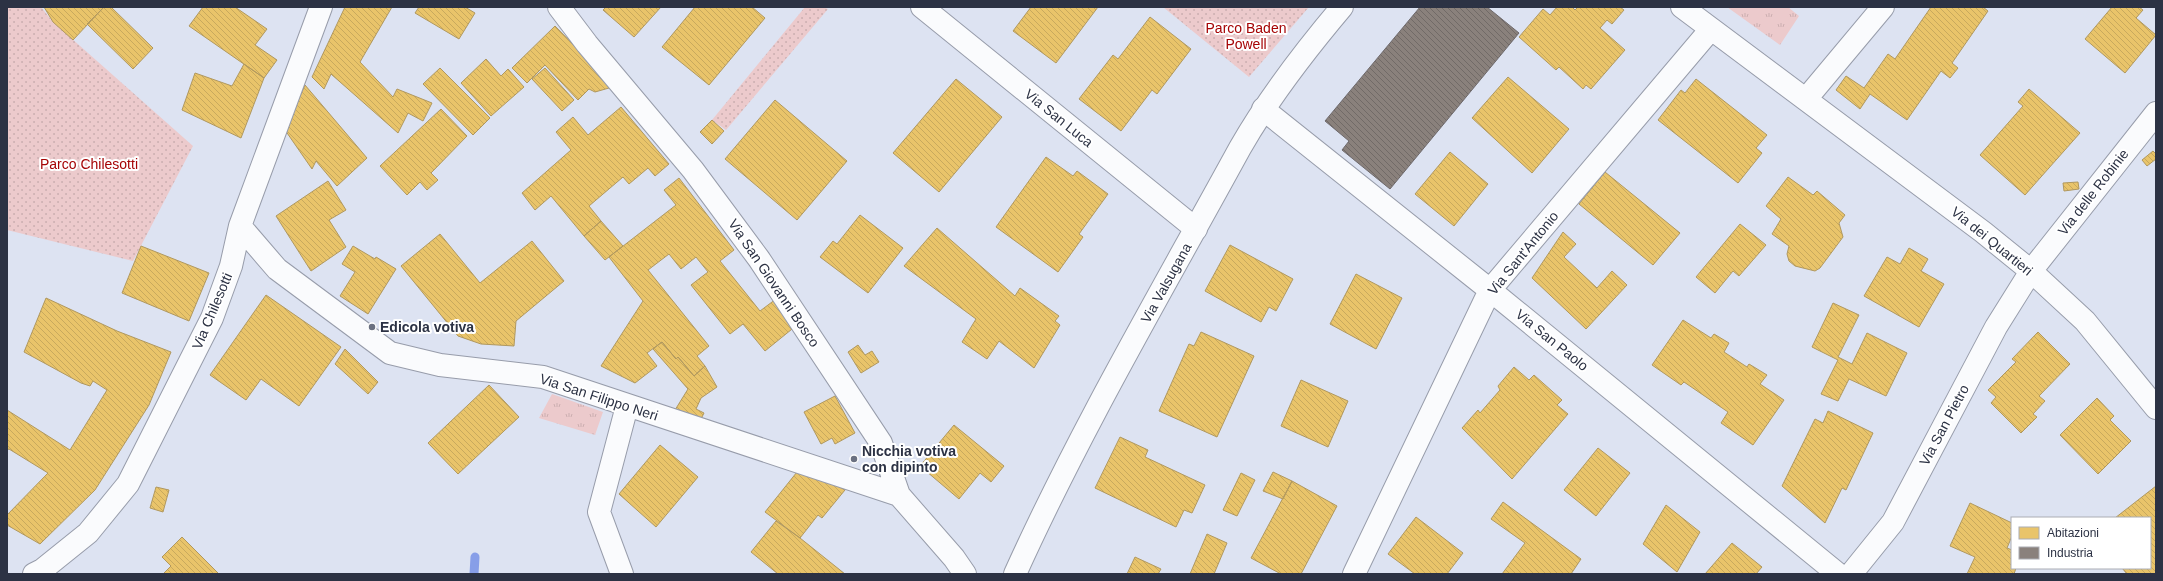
<svg xmlns="http://www.w3.org/2000/svg" width="2163" height="581" viewBox="0 0 2163 581" font-family="Helvetica,sans-serif">
  <style>
    .grass { fill: url(#grass-tufts) }
    .park { fill: url(#park-dots) }
    .homes { fill: url(#homes-back-hatch); stroke: #b0985f }
    .industry { fill: url(#industry-back-hatch); stroke: #6e696b }
    .lines { fill: none; stroke-linecap: round; stroke-linejoin: round }
    .stream { stroke: #879ee8; stroke-width: 9 }
    .minor-casing { stroke: #979caa; stroke-width: 24 }
    .major-casing { stroke: #979caa; stroke-width: 24 }
    .minor { stroke: #fafbfd; stroke-width: 22 }
    .major { stroke: #fafbfd; stroke-width: 22 }
    .poi-dot { fill: #6a7081; stroke: #fff; stroke-width: 1.5 }
    .labels { text-anchor: middle; stroke-width: 4; stroke-linejoin: round; paint-order: stroke }
    .park-label { font-size: 14px; fill: #a50405; stroke: #fff }
    .street-label { font-size: 14px; fill: #2c3244; stroke: #fff }
    .poi-label { font-size: 14px; font-weight: bold; fill: #2c3244; stroke: #fff; text-anchor: start }
  </style>
  <defs>
    <pattern id="grass-tufts" width="24" height="20" patternUnits="userSpaceOnUse"><rect width="24" height="20" fill="#eccacc"/><path d="M3 7l-1-3M5 7V3M7 7l1-3M15 17l-1-3M17 17v-4M19 17l1-3" fill="none" stroke="#cbaeb0"/></pattern>
    <pattern id="park-dots" width="8" height="8" patternUnits="userSpaceOnUse"><rect width="8" height="8" fill="#eccacc"/><path d="M2 2h.1M6 6h.1" fill="none" stroke="#cbaeb0" stroke-width="1.8" stroke-linecap="round"/></pattern>
    <pattern id="homes-back-hatch" width="6" height="6" patternUnits="userSpaceOnUse"><rect width="6" height="6" fill="#e9c46a"/><path d="M-1 5l2 2M0 0l6 6M5-1l2 2" fill="none" stroke="#c8a95d"/></pattern>
    <pattern id="industry-back-hatch" width="6" height="6" patternUnits="userSpaceOnUse"><rect width="6" height="6" fill="#8a817c"/><path d="M-1 5l2 2M0 0l6 6M5-1l2 2" fill="none" stroke="#716a67"/></pattern>
  </defs>
  <rect width="100%" height="100%" fill="#dde3f2"/>
  <path class="grass" d="M1727 7H1788L1799 16 1780 45Z
    M552 394 603 412 595 435 539 418Z"/>
  <path class="park" d="M7 7H41L53 22 193 146 133 261 7 230Z
    M805 7H823L828 9 726 130 712 120Z
    M1163 7H1309L1249 77Z"/>
  <path class="homes" d="M44 7H104L73 40 53 22Z
    M104 7H111L153 48 133 69 87 24Z
    M203 7H235L267 29 255 45 277 60 264 78 189 26Z
    M345 7H392L360 62 393 97 397 89 432 103 423 121 408 113 398 133 331 74 324 89 312 77Z
    M419 7H465L475 13 459 39 415 13Z
    M606 7H661L634 37 603 10Z
    M695 7H752L765 18 709 85 662 47Z
    M1031 7H1098L1056 63 1013 31Z
    M1557 7H1572L1575 10 1578 7H1620L1624 10 1612 24 1607 20 1600 28 1625 50 1591 89 1586 85 1583 89 1559 67 1556 70 1519 37 1543 9 1550 15Z
    M1931 7H1983L1988 11 1952 63 1958 68 1950 78 1941 71 1907 120 1870 94 1860 109 1836 90 1846 76 1864 88 1888 54 1895 59Z
    M2112 7H2139L2143 10 2136 18 2156 35 2125 73 2085 39Z
    M1150 17 1191 49 1157 94 1152 90 1121 131 1079 99 1113 55 1118 59Z
    M555 26 604 76 609 88 595 92 589 89 578 100 545 65 527 83 512 68Z
    M486 59 501 76 508 69 524 87 491 116 461 83Z
    M244 64 264 78 241 138 182 110 195 73 232 86Z
    M440 68 490 118 473 135 423 84Z
    M545 68 574 100 562 111 532 79Z
    M1508 77 1569 129 1532 173 1472 118Z
    M956 79 1002 117 939 192 893 153Z
    M1696 79 1767 135 1756 148 1762 153 1738 183 1658 120 1681 90 1685 93Z
    M305 85 367 158 337 186 316 161 312 169 285 130Z
    M2029 89 2080 133 2025 195 1980 155 2023 106 2018 102Z
    M775 100 847 161 797 220 725 159Z
    M621 107 669 164 655 176 648 168 629 184 623 177 589 206 601 221 584 236 551 196 535 210 522 193 571 150 556 132 573 117 588 135Z
    M441 109 467 136 431 173 438 180 427 190 420 182 407 195 380 166Z
    M712 120 724 131 712 144 700 132Z
    M2153 151 2156 154V159L2147 166 2142 160Z
    M1450 152 1488 184 1454 226 1415 194Z
    M1046 157 1073 176 1077 171 1108 194 1079 234 1083 237 1058 272 996 227Z
    M1605 172 1680 233 1653 265 1579 204Z
    M1788 177 1813 195 1817 191 1845 215 1839 223 1843 237 1820 268 1815 271 1795 266 1789 261 1787 254 1789 246 1772 234 1781 219 1766 206Z
    M679 178 734 250 720 261 760 311 776 299 797 325 765 351 743 324 730 334 691 285 708 272 696 257 681 269 669 254 648 270 709 346 697 356 705 366 694 376 678 357 676 359 662 342 647 353 657 366 635 383 601 366 643 301 609 257 676 205 664 190Z
    M328 181 346 210 329 220 346 247 311 271 276 216Z
    M2078 182 2079 189 2064 191 2063 183Z
    M860 215 903 248 868 293 820 257 833 241 837 244Z
    M601 221 623 246 605 260 584 236Z
    M1740 224 1766 245 1739 276 1733 271 1715 293 1696 277Z
    M937 228 1015 296 1020 288 1059 316 1055 321 1060 325 1034 368 999 341 987 359 962 342 976 319 904 266Z
    M1563 232 1576 244 1564 257 1597 288 1612 271 1627 285 1586 329 1532 278Z
    M440 234 480 283 532 241 564 281 516 321 514 346 481 344 458 336 401 266Z
    M1230 245 1293 279 1276 311 1269 307 1261 322 1205 291Z
    M141 246 209 273 189 321 122 293Z
    M353 246 375 259 376 257 396 269 368 314 340 296 355 272 342 264Z
    M1909 248 1928 259 1921 271 1944 284 1919 327 1864 296 1887 257 1900 264Z
    M1356 274 1402 298 1376 349 1330 324Z
    M266 295 341 347 299 406 261 379 246 400 210 375Z
    M46 298 117 331 171 352 149 405 95 490 40 544 7 525V515L48 473 9 449 7 450V410L70 450 107 390 93 381 90 386 81 383 24 352Z
    M1833 303 1859 315 1838 357 1852 364 1867 333 1907 353 1886 396 1849 379 1838 401 1821 394 1838 360 1812 347Z
    M1683 320 1711 338 1714 334 1729 343 1724 352 1747 367 1749 364 1767 375 1760 384 1784 400 1753 445 1721 423 1728 412 1684 382 1681 385 1652 365Z
    M1201 332 1254 356 1217 437 1159 411 1189 344 1194 346Z
    M2038 332 2070 364 2039 396 2045 401 2033 414 2037 417 2021 433 1991 403 1996 397 1988 390 2016 362 2012 359Z
    M662 342 676 359 678 357 694 376 705 366 717 387 701 398 696 409 704 413 700 421 675 410 688 389 653 349Z
    M858 345 865 355 872 351 879 362 861 373 848 352Z
    M345 349 378 382 368 394 335 364Z
    M1514 367 1529 380 1534 375 1562 400 1557 405 1568 414 1512 479 1462 428 1478 410 1480 413 1500 390 1498 386Z
    M1301 380 1348 401 1328 447 1281 426Z
    M489 385 519 417 458 474 428 443Z
    M835 396 855 433 835 444 832 438 821 444 804 412Z
    M2097 398 2114 416 2110 420 2131 441 2098 474 2060 435Z
    M1828 411 1873 433 1846 490 1842 488 1825 523 1782 486 1815 419 1823 423Z
    M954 425 1004 466 991 482 980 473 959 499 920 466Z
    M1120 437 1148 450 1145 457 1205 485 1192 513 1184 510 1176 527 1095 488Z
    M660 445 698 477 656 527 619 494Z
    M1598 448 1630 473 1596 516 1564 490Z
    M801 467 845 490 822 518 818 515 800 538 765 512Z
    M1273 472 1292 481 1283 499 1263 491Z
    M1241 473 1255 480 1237 516 1223 510Z
    M1292 481 1337 506 1301 574H1281L1251 558Z
    M2156 486V574H2127L2122 568H2150V518H2115Z
    M156 487 169 490 163 512 150 508Z
    M1503 502 1581 559 1571 574H1502L1525 543 1491 519Z
    M1970 503 2012 523V536L2007 548 2012 550V568H2016L2014 574H1967L1975 557 1950 546Z
    M1666 505 1700 532 1677 572 1643 544Z
    M1416 517 1463 553 1447 574H1415L1388 554Z
    M776 521 800 538 845 574H778L751 552Z
    M1207 534 1227 543 1214 574H1190Z
    M182 537 219 574H163L171 566 162 557Z
    M1732 543 1762 567 1756 574H1705Z
    M1135 557 1161 569 1158 574H1127Z"/>
  <path class="industry" d="M1420 7H1487L1519 33 1390 189 1342 150 1349 141 1325 121Z"/>
  <g class="lines">
    <path class="stream" d="M474 574 475 557"/>
    <defs>
      <path id="minor" d="M559 7 587 44 693 170 759 259 881 443 899 495 954 558 965 574
        M922 7 1196 229
        M1682 7 1983 232 2031 271 2085 321 2156 408
        M1806 99 1883 7
        M1263 109 1490 290 1838 574
        M240 226 277 269 390 353 440 365 543 377 899 495
        M34 574 42 570 88 533 128 484 212 318 231 266 240 226 321 7
        M622 574 599 512 627 406
        M1354 574 1490 290 1711 29
        M1851 574 1893 522 1996 327 2031 271 2156 113"/>
      <path id="major" d="M1015 574C1081 428 1163 289 1240 148 1269 97 1304 52 1342 7"/>
    </defs>
    <use href="#minor" class="minor-casing"/>
    <use href="#major" class="major-casing"/>
    <use href="#minor" class="minor"/>
    <use href="#major" class="major"/>
  </g>
  <g class="poi-dot">
    <circle cx="372" cy="327" r="4"/>
    <circle cx="854" cy="459" r="4"/>
  </g>
  <g class="labels">
    <g class="park-label">
      <text x="1246" y="33">Parco Baden<tspan x="1246" dy="16">Powell</tspan></text>
      <text x="89" y="169">Parco Chilesotti</text>
    </g>
    <g class="street-label">
      <text transform="translate(1059 118) rotate(39)" y="5">Via San Luca</text>
      <text transform="translate(2093 192) rotate(-52)" y="5">Via delle Robinie</text>
      <text transform="translate(1992 241) rotate(39)" y="5">Via dei Quartieri</text>
      <text transform="translate(1523 253) rotate(-51)" y="5">Via Sant'Antonio</text>
      <text transform="translate(774 283) rotate(56)" y="5">Via San Giovanni Bosco</text>
      <text transform="translate(1166 283) rotate(-61)" y="5">Via Valsugana</text>
      <text transform="translate(212 311) rotate(-67)" y="5">Via Chilesotti</text>
      <text transform="translate(1552 340) rotate(39)" y="5">Via San Paolo</text>
      <text transform="translate(599 397) rotate(18)" y="5">Via San Filippo Neri</text>
      <text transform="translate(1944 425) rotate(-62)" y="5">Via San Pietro</text>
    </g>
    <g class="poi-label">
      <text x="380" y="332">Edicola votiva</text>
      <text x="862" y="456">Nicchia votiva<tspan x="862" dy="16">con dipinto</tspan></text>
    </g>
  </g>
  <rect width="2163" height="581" fill="none" stroke="#2c3244" stroke-width="16"/>
  <rect x="2011" y="517" width="140" height="52" fill="#ffffff" stroke="#abadb4"/>
  <rect x="2019" y="527" width="20" height="12" fill="#e9c46a" stroke="#abadb4"/>
  <text x="2047" y="537" font-size="12" fill="#2c3244">Abitazioni</text>
  <rect x="2019" y="547" width="20" height="12" fill="#8a817c" stroke="#abadb4"/>
  <text x="2047" y="557" font-size="12" fill="#2c3244">Industria</text>
</svg>
